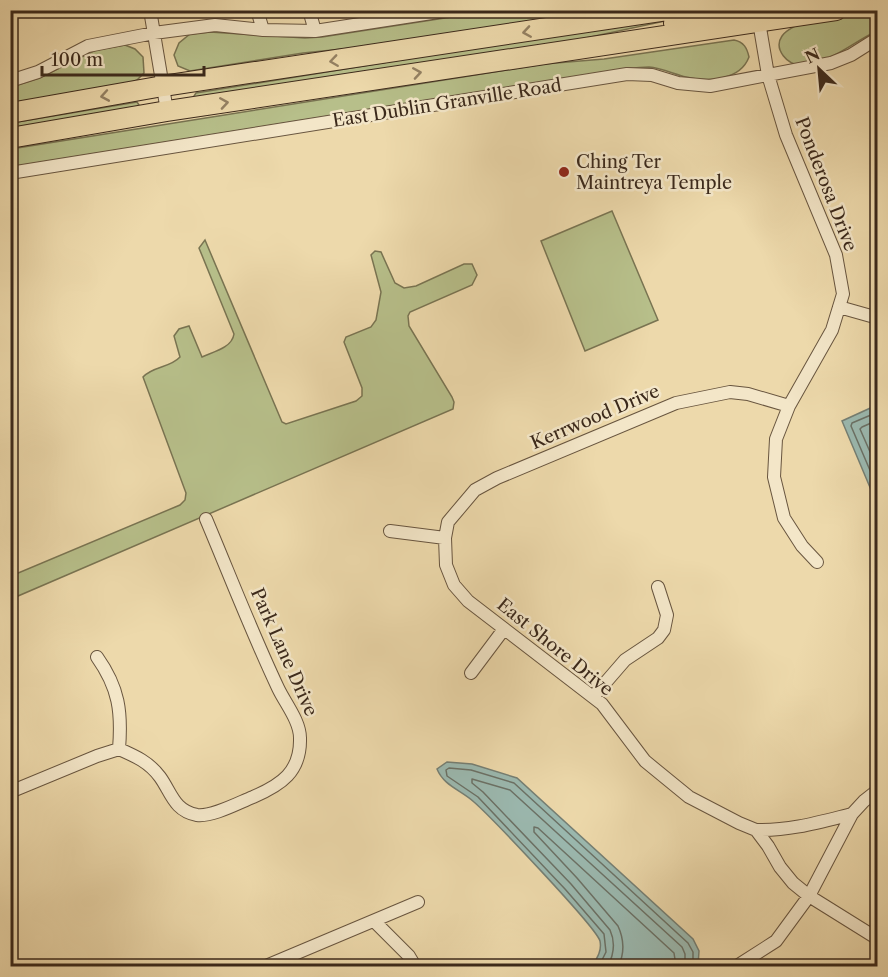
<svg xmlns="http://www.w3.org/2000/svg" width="888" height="977" viewBox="0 0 888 977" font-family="'Libre Caslon Text',serif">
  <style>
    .green { fill: #b7bf8a; stroke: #797452; stroke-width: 1.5 }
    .water { fill: #9bb9b0; stroke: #757f74; stroke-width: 1.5 }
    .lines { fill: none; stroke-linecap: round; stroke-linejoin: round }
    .shore { stroke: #6b7166; stroke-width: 1.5 }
    .street-casing { stroke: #68553f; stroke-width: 14 }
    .primary-casing { stroke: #3b291b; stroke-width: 22 }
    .street { stroke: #f3e6c8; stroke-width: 12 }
    .primary { stroke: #edd9ab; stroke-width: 20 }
    .oneway { stroke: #948163 }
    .poi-dot { fill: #8f2418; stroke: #f3e6c8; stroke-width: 2 }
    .labels { text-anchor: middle; stroke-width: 5; stroke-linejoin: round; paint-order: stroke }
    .street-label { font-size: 18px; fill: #3b291b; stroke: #f3e6c8 }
    .poi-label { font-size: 18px; fill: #3b291b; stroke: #f3e6c8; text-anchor: start }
  </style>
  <rect width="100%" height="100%" fill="#edd9ab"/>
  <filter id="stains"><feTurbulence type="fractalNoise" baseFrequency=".00333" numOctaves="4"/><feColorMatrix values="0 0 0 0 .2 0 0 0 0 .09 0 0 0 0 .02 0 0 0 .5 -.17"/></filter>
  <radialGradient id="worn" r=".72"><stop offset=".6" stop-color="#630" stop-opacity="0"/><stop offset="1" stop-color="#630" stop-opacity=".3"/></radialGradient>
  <path class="green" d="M490 11H596L411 42 303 53 190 71 178 66 174 55 179 43 190 34 210 32 305 38 322 37Z
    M877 11V31C851 43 832 63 801 65 788 66 773 49 782 36 785 31 792 28 797 25Z
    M698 12V14L539 48 195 98 194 96 196 93Z
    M734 40C744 42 747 48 749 57 740 81 707 82 686 77 674 74 661 68 649 67 643 67 636 68 629 68L11 167V149L544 64 604 59Z
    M125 45 135 49 143 57 144 73 137 80 128 84 11 105V87L39 78 96 50Z
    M137 102 139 105 136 108 11 128V123Z
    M612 211 658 320 585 351 541 241Z
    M205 240 282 422 286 424 356 401 362 396V388L344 342 346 337 371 327 376 320 381 292 371 255 375 251 381 252 395 283 404 288 416 286 464 264H472L477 275 472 285 410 312 408 316 409 326 452 397 454 402 453 409 11 599V576L180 505 185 500 186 493 143 377C153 366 170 368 180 357L174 336 179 329 189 326 202 357C213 352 232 348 234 334L199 248Z"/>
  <path class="water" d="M877 405V504L842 421Z
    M447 762 472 764 517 778 693 939 699 951 698 966H592C597 958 602 951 600 941 596 927 491 817 474 802 461 790 444 786 437 769Z"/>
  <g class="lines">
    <path class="shore" d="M878 412 852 423 851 426 878 489
      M878 420 862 427 860 429 878 470
      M599 966 606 952 604 934 565 889 478 797 447 776 446 770 449 768 471 770 514 783 688 943 693 952V966
      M608 966C614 954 616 943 610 930L571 884 483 792 472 783V779L510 790 682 947 685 954V966
      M618 966C625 954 624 939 618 926L577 878 534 832V827L538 828 674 953 676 966"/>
    <defs>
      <path id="street" d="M150 10 167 111
        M257 10 263 30
        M309 10 315 31
        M757 10 768 75 786 135 836 255 843 294 832 330 789 406 776 439 774 477 784 518 802 546 817 562
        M10 81 38 72 88 46 154 33 215 25 263 30 315 31 451 10
        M10 173 627 74 652 75 678 83 710 86 831 63 851 55 878 38
        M839 307 878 318
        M789 406 748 394 730 392 676 403 497 478 475 490 448 522 445 538 446 565 454 585 468 601 602 704 645 761 689 797 739 823 756 830 768 846 780 867 793 883 809 896 878 939
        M390 531 445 538
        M97 657C119 688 122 712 119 749
        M471 673 504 629
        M593 697 625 660 658 638 664 630 667 615 658 587
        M119 749C135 756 149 762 160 777 171 792 174 811 197 815 212 817 238 803 253 797 281 785 301 772 300 738 300 721 285 703 278 688 252 633 230 576 206 519
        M10 792 97 756 119 749
        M756 830C790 831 820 822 852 814
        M374 921 409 956 415 966
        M266 966 418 902
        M737 966 776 941 809 896 852 814 864 801 878 790"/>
      <path id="primary" d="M674 23 728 10
        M10 113 163 86 667 10
        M10 138 167 111 836 10"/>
    </defs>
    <use href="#street" class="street-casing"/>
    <use href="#primary" class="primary-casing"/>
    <use href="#street" class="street"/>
    <use href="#primary" class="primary"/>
  </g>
  <defs><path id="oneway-chevron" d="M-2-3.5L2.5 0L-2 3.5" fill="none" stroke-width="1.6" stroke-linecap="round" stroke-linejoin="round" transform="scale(1.5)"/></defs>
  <g class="oneway">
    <use href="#oneway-chevron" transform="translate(527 32) rotate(171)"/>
    <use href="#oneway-chevron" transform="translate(334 61) rotate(172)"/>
    <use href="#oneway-chevron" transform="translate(417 73) rotate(-9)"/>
    <use href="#oneway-chevron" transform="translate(105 96) rotate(170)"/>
    <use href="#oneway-chevron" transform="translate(224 103) rotate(-9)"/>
  </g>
  <circle class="poi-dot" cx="564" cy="172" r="6"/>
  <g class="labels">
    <g class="street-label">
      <text transform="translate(447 103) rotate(-9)" y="6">East Dublin Granville Road</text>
      <text transform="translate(826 184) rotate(69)" y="6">Ponderosa Drive</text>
      <text transform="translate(595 417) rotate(-23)" y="6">Kerrwood Drive</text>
      <text transform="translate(555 647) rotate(39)" y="6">East Shore Drive</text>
      <text transform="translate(284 652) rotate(66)" y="6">Park Lane Drive</text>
    </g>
    <g class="poi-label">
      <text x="576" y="168">Ching Ter<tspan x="576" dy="21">Maintreya Temple</tspan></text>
    </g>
  </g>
  <rect width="888" height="977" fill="none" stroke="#edd9ab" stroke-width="36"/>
  <rect x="12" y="12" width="864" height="953" fill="none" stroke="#3b291b" stroke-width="3"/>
  <rect x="18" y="18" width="852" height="941" fill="none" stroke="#3b291b" stroke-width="1.5"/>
  <g transform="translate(819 69) rotate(334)" stroke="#f3e6c8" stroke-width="4.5" paint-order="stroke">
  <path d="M0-4.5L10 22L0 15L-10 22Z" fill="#3b291b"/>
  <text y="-9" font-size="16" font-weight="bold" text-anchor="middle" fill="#3b291b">N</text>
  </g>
  <path d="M42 66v9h162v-9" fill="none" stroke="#3b291b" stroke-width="3"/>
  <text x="51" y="66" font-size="18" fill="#3b291b" stroke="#f3e6c8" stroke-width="4.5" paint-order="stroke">100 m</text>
  <rect width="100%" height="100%" filter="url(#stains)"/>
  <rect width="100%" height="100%" fill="url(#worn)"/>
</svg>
